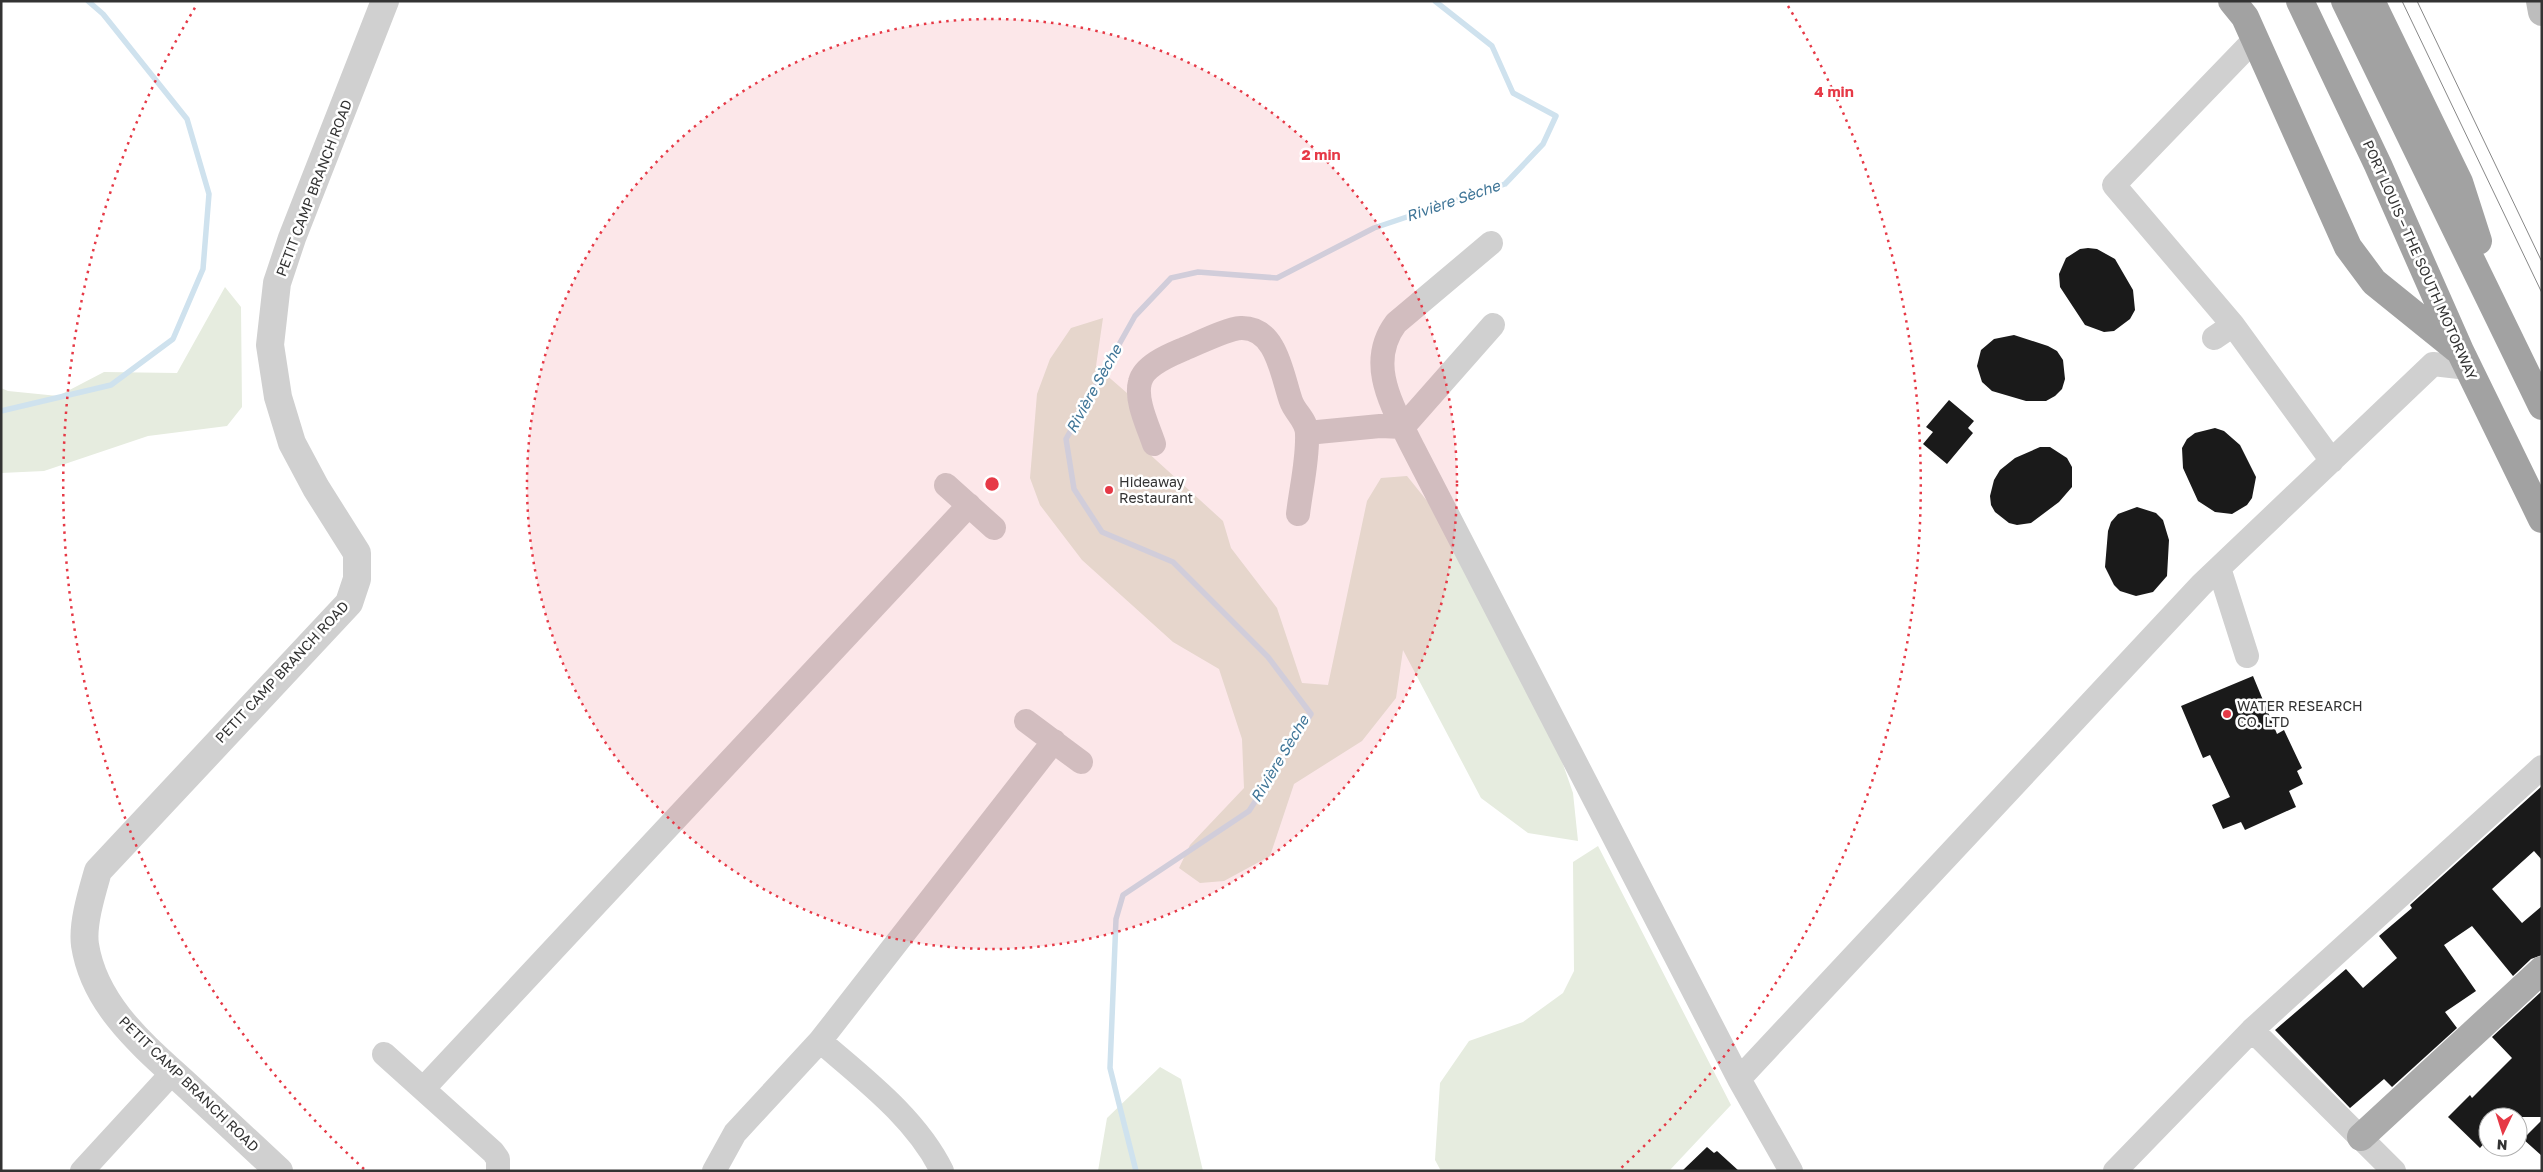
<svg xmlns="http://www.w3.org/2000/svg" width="2543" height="1172" viewBox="0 0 2543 1172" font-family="'Golos Text',sans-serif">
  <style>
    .green { fill: #e6ecdf }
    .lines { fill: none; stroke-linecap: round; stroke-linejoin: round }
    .stream { stroke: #cfe2ee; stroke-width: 5.5 }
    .building { fill: #1a1a1a }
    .minor { stroke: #d0d0d0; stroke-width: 24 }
    .tertiary { stroke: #d0d0d0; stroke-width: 28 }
    .secondary { stroke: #bdbdbd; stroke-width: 28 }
    .primary { stroke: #ababab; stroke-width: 28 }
    .trunk { stroke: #a2a2a2; stroke-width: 28 }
    .tram { stroke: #888; stroke-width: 1 }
    .ring { fill: none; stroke: #e63946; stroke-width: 2.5; stroke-dasharray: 2.5 5 }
    .poi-dot { fill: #e63946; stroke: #fff; stroke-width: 2 }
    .labels { text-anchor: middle; stroke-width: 5; stroke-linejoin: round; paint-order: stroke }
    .street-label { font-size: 14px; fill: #333; stroke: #fff }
    .poi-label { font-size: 14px; fill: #333; stroke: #fff; text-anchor: start }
    .water-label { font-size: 15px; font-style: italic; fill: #3f7597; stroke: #fff }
    .centre { fill: #e63946; stroke: #fff; stroke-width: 2.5 }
    .ring-label { font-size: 15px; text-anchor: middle; font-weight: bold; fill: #e63946; stroke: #fff; stroke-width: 5; stroke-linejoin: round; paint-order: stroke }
  </style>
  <rect width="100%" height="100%" fill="#fff"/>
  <path class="green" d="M225 287 241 307 242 407 227 426 148 436 44 471 1 473V388L8 391 58 396 104 372 177 373Z
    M1103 318 1096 366 1135 400 1145 450 1223 521 1231 548 1277 608 1302 683 1328 685 1367 501 1381 478 1407 476 1440 517 1548 721 1573 793 1578 841 1528 833 1481 798 1403 650 1396 698 1362 741 1294 784 1270 856 1224 881 1200 883 1179 868 1190 845 1244 788 1242 739 1219 669 1173 642 1082 560 1040 505 1030 478 1037 394 1050 359 1071 328Z
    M1598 846 1731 1105 1669 1171H1441L1435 1160 1440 1083 1469 1041 1523 1022 1563 993 1574 971 1573 862Z
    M1160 1067 1181 1079 1203 1171H1098L1107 1118Z"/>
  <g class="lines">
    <path class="stream" d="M1 411 111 385 173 339 203 269 209 194 187 119 103 14 88 1
      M1136 1171 1110 1068 1116 919 1123 895 1249 811 1311 714 1268 657 1173 562 1102 532 1074 489 1066 439 1135 316 1171 278 1198 272 1277 278 1374 228 1505 184 1543 144 1556 116 1513 93 1492 46 1435 1"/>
  </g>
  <path class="building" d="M2088 248 2097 249 2115 259 2133 290 2135 310 2130 319 2114 331 2104 332 2085 325 2060 287 2059 274 2066 258 2080 249Z
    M2014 335 2048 346 2057 351 2063 360 2065 379 2062 389 2055 396 2046 401H2026L1992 391 1982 382 1977 366 1981 350 1994 339Z
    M1949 400 1974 421 1968 428 1973 433 1947 464 1923 444 1933 432 1926 427Z
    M2215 428 2224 431 2240 445 2256 477 2252 498 2247 505 2232 514 2215 512 2198 501 2183 468 2182 448 2187 439 2195 433Z
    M2040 447H2050L2067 458 2072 467V487L2059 502 2031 523 2017 525 2009 523 1995 512 1991 505 1990 496 1994 480 2000 470 2015 458Z
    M2137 507 2156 513 2163 520 2169 540 2167 576 2153 592 2136 596 2120 591 2114 585 2105 567 2108 531 2111 522 2118 514Z
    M2253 676 2277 734 2284 730 2302 768 2297 771 2303 784 2289 791 2296 807 2245 830 2241 822 2223 829 2212 805 2230 797 2210 755 2203 758 2181 706Z
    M2542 786V860L2534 851 2492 889 2522 923 2542 906V955L2531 959 2513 976 2472 926 2444 945 2476 991 2445 1012 2457 1028 2392 1087 2384 1079 2350 1108 2275 1030 2346 969 2363 988 2397 958 2379 936 2412 908 2410 905Z
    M2542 991V1117H2488V1139L2480 1148 2448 1117 2470 1095 2472 1098 2512 1058 2492 1037Z
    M2542 1120V1156L2523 1139Z
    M1707 1147 1714 1153 1717 1151 1739 1171H1682Z"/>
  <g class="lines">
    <path class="minor" d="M1491 243 1396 323C1366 363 1392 405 1411 444L1739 1079 1791 1171
      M2233 325 2114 185 2255 39
      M2214 338 2233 325 2332 461
      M1307 433 1380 426 1403 427 1493 325
      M1154 444C1148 426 1135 400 1140 382 1144 365 1170 355 1184 349 1199 343 1226 329 1241 328 1277 327 1282 376 1291 401 1295 413 1307 420 1307 434 1308 460 1301 488 1298 514
      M946 485 994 528
      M2219 568 2247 656
      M1026 721 1081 762
      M2252 1030 2394 1171
      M820 1041C864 1079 916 1118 942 1171
      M384 1054 493 1152 498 1159V1171
      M1739 1079 2201 585 2433 364 2468 368
      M424 1088 969 505
      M82 1171 173 1072
      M714 1171 735 1133 820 1041 1054 741
      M2115 1171 2252 1030 2542 767"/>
    <path class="tertiary" d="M279 1171C250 1144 222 1118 193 1091 149 1050 95 1009 85 945 82 924 92 892 98 871L349 603 357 579V553L316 488 292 443 278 397 270 345 277 283 292 238 385 1"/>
    <path class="secondary" d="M2540 1 2542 12"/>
    <path class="primary" d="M2361 1137 2542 970"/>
    <path class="trunk" d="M2232 1 2245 17 2348 247 2374 282 2457 349
      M2300 1 2378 165 2460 351 2542 519
      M2345 1 2542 406
      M2371 1 2459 182 2478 241"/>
    <path class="tram" d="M2402 1 2542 293
      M2417 1 2542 262"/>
  </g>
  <circle cx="992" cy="484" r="465" fill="#e63946" fill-opacity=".12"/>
  <g class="ring">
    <circle cx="992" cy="484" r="465"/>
    <path d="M364 1169A929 929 0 0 1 196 6M1788 6A929 929 0 0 1 1620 1169"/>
  </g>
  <g class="poi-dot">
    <circle cx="1109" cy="490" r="5"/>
    <circle cx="2227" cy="714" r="5"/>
  </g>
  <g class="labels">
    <g class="street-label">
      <text transform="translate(314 188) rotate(-69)" y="5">PETIT CAMP BRANCH ROAD</text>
      <text transform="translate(2420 260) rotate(66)" y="5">PORT LOUIS – THE SOUTH MOTORWAY</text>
      <text transform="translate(282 672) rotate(-47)" y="5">PETIT CAMP BRANCH ROAD</text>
      <text transform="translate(189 1084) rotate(44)" y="5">PETIT CAMP BRANCH ROAD</text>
    </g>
    <g class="poi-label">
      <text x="1119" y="487">Hideaway<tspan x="1119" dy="16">Restaurant</tspan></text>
      <text x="2237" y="711">WATER RESEARCH<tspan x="2237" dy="16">CO. LTD</tspan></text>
    </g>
    <g class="water-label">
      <text transform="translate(1453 201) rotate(-19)" y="5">Rivière Sèche</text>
      <text transform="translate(1094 389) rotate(-61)" y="5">Rivière Sèche</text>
      <text transform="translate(1280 759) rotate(-59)" y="5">Rivière Sèche</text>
    </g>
  </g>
  <circle cx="992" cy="484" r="8" class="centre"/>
  <g class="ring-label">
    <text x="1834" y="97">4 min</text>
    <text x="1321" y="160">2 min</text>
  </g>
  <rect width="2543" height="1172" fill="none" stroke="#333333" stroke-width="5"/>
  <g transform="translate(2503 1132) rotate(184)"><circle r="24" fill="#ffffff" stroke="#adadad"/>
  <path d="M0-4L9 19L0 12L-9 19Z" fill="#e63946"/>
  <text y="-8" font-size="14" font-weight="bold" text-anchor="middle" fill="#333333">N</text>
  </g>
</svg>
